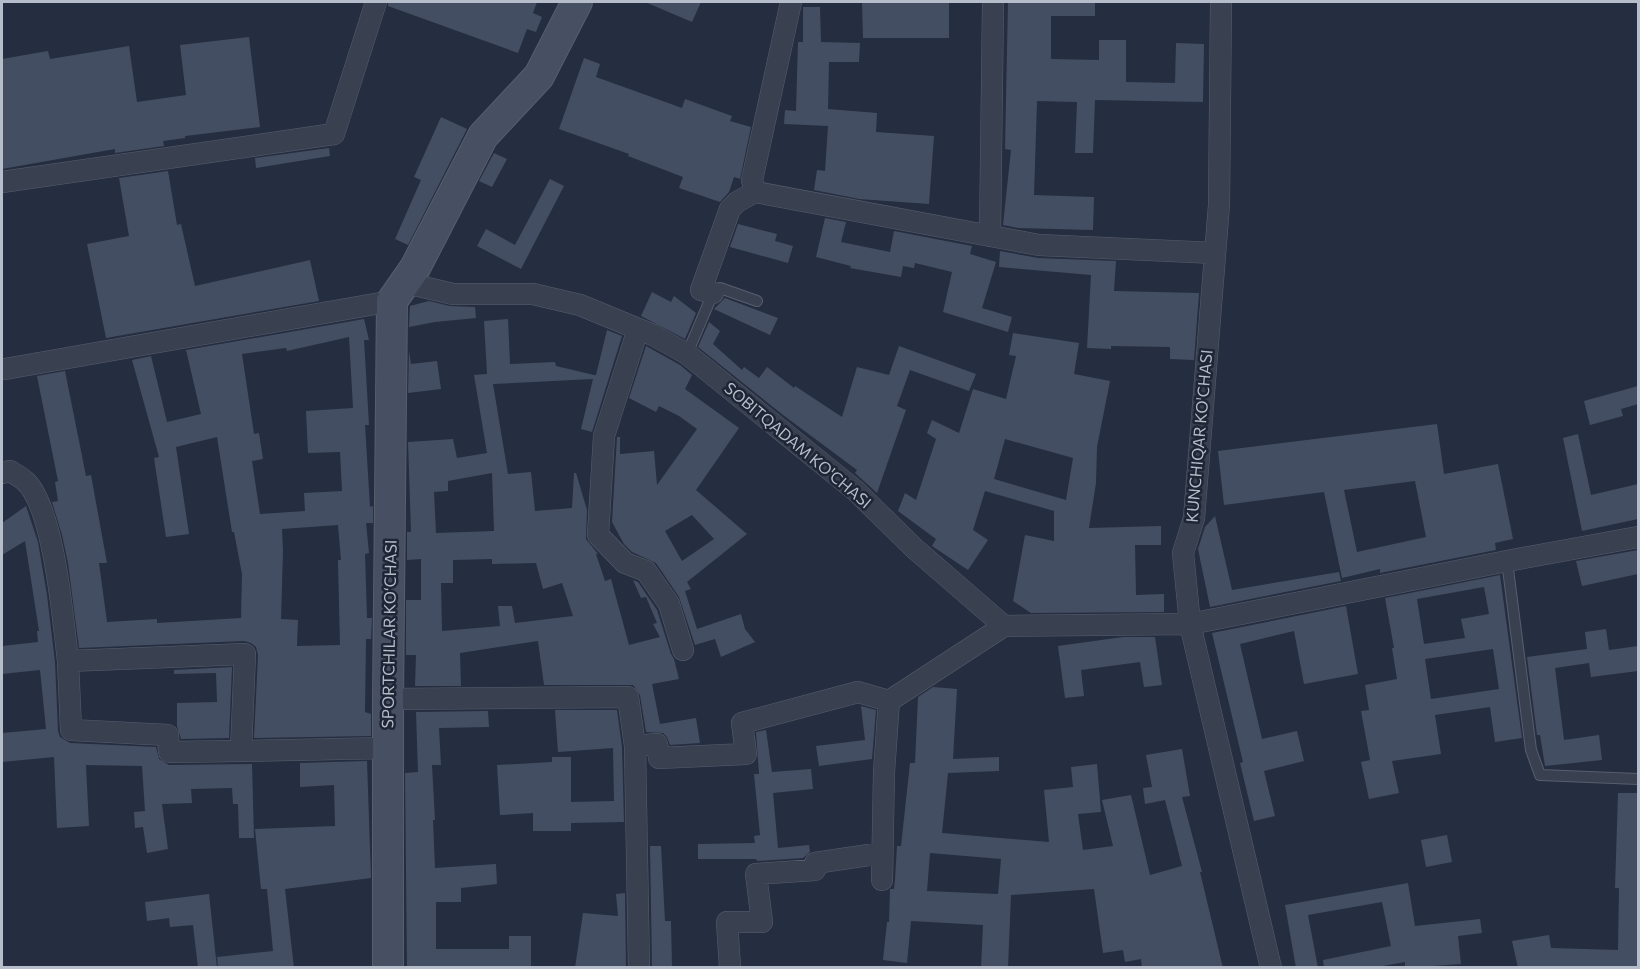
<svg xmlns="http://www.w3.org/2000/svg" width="1640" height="969" viewBox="0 0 1640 969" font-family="Commissioner,sans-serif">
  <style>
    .building { fill: #444e62; fill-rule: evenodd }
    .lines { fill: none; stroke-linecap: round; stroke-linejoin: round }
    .lane-casing { stroke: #575e6d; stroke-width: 12 }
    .street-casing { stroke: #575e6d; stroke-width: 22 }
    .secondary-casing { stroke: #575e6d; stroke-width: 32 }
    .lane { stroke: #394050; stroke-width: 10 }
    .street { stroke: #394050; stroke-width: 21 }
    .secondary { stroke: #474f63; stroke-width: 30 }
    .labels { text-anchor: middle; stroke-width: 5; stroke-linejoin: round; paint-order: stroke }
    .street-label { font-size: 16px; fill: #b5bcca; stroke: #1e2535 }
  </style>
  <rect width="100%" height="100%" fill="#252e40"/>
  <path class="building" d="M388 2H537L533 13 542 17 536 32 527 29 518 53 388 6Z
    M645 2H701L692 22Z
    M862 2H949V38H863Z
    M1008 2H1095V16H1051V59L1099 60V40H1126V82L1175 83 1176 43 1204 44 1203 102 1095 100 1093 153H1075L1077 102 1037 101 1034 195 1094 197 1093 230 1018 228 1003 225 1011 150 1005 149Z
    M803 7H820L821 42 860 43 859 62H829L828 109 877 113 876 132 934 136 929 204 859 199 814 190 817 170 825 171 828 126 784 124 785 110 796 111 798 42H803Z
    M249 37 260 127 185 136V138L163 141 164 146 115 153V149L2 169V59L48 51 50 59 129 46 137 102 186 95 180 45Z
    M584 58 600 64 596 77 682 108 685 99 732 116 730 121 751 127 740 179 734 177 729 192 720 202 679 188 683 177 628 156 629 154 559 129Z
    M441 117 467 129 408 245 395 239 421 180 414 177Z
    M329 148 330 156 256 168 255 158Z
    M494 153 507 159 492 187 479 181Z
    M168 171 177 225 181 224 195 286 310 260 319 301 106 338 87 244 129 236 119 178Z
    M550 179 564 186 521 269 477 246 486 229 515 245Z
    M825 218 846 222 841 242 890 252 894 231 972 246 970 254 996 262 982 308 1012 317 1008 332 943 312 952 272 915 263 914 268 903 266 901 277 850 268 851 266 816 257Z
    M738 224 777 234 775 241 793 246 788 263 730 247Z
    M1000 251 1038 258 1116 261 1114 291 1199 293 1194 360 1170 359V347L1111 346V349L1087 348 1091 275 999 267Z
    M652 292 671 302 674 296 696 313 685 339 641 316Z
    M725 298 778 318 770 335 714 309Z
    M429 301 450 306 475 307 476 318 435 322 409 327 410 306Z
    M364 319 369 340H364L369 425H365L370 507 373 506V523H366L369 553 365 554 367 618H372L371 639H366L365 712 371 714V736L254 738 258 655 256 647 251 643 244 641 79 648 68 563 62 535 52 502 58 501 55 482 58 481 37 376 65 371 86 476 91 475 107 563H99L107 622 157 619V623L241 618 242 574 234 532H232L217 437 176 447 189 534 166 537 154 458 159 457 132 360 151 356 167 422 201 414 186 350ZM349 337 353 408 306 411 308 453 340 452 342 491 304 493 305 511 260 514 252 461 263 459 259 433 254 434 242 354 286 348 287 351ZM338 525 341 560H338L340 645 297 646 298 620 281 619 283 551 282 529Z
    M508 319 510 364 555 362 556 366 594 375 593 378 594 375H596L607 330 622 336 592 432 581 429 593 379 493 384 508 474 531 472 535 511 572 508 574 473H576L587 510 586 539 598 554H596L605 581 611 579 629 645 660 637 653 624 657 623 646 597 641 598 633 580 638 582 657 610 671 654 674 659 679 679 652 684 660 724 696 718 700 743 670 745 667 737 663 733 646 732 640 695 633 685H544L538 641 460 653 461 686H415L416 655H406V600H421V559L407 560V532H411L408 442 453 439 457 458 487 453 474 375 487 374 484 321ZM492 473 494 531 436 533 434 492 448 491V481ZM492 559V564L536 563 543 589 562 583 573 616 515 623 512 606H498L500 626 442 631 441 583H453V560Z
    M709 322 720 331 713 344 742 370 744 367 759 378 767 367 794 388 795 386 842 417 857 367 889 375 899 346 976 374 969 391 910 370 897 406 906 410 877 493 855 473 857 470 783 415 698 347Z
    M1013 333 1079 343 1074 374 1110 381 1097 447 1096 483 1089 528 1161 526V545H1135L1136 595 1164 594V612L1031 613 1013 601 1025 535 1054 541V511L985 491 973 530 988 540 968 570 932 546 936 539 898 511 905 493 916 500 936 439 927 433 932 420 959 433 973 389 1006 399 1016 356 1009 355ZM1005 439 1073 458 1066 500 994 479Z
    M646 346 680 365 692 375 685 389 739 428 696 490 747 534 687 582 691 589 685 591 697 629 741 614 745 629 755 642 721 657 715 639 695 645 679 597 656 563 632 552 624 544 612 522 617 437H620V454L654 451 657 485 697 429 679 416 659 406 656 412 629 398ZM692 515 714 539 682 561 665 531Z
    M409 351 411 364 437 361 441 389 408 393Z
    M1638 386V404L1621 409 1623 416 1590 425 1584 401Z
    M1437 424 1444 474 1498 464 1513 539 1495 543 1496 550 1380 573V569L1342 578 1324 492 1224 505 1218 451ZM1415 481 1426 537 1357 552 1344 490Z
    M1578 434 1591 495 1638 484V519L1582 531 1563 438Z
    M26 506 38 542 47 595 55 662 58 731 60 737 70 743 156 747 159 759 169 765 252 764 254 838H239L238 804H233L232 788 191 789 192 803 162 804 168 849 147 853 143 827 135 828 134 812 145 811 142 766 86 765 89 826 57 828 54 757 2 762V733L46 729 40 670 2 674V646L38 642 37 631H39L25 541 2 555V523Z
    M1215 516 1232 590 1339 572 1341 581 1210 607 1198 549 1205 527Z
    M1638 550V574L1582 586 1576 561Z
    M1500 575 1522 738 1495 742 1490 707 1435 715 1441 754 1392 761 1399 793 1369 799 1361 762 1370 760 1361 711 1369 710 1365 685 1397 679 1392 648H1394L1385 598ZM1484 587 1489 614 1461 619 1465 638 1424 644 1417 599ZM1493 649 1499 689 1431 699 1425 659Z
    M1346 606 1358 674 1304 684 1294 631 1240 644 1262 739 1297 731 1304 761 1264 771 1275 816 1254 821 1240 763 1243 762 1212 633Z
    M1606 629 1609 650 1638 646V671L1591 677 1589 663 1555 668 1564 740 1599 735 1602 760 1545 766 1540 735H1537L1527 657 1587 649 1585 632Z
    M1123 637H1155L1162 685 1144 687 1140 662 1081 670 1084 696 1065 698 1058 646Z
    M232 667 229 738 181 739 177 726V703L217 702 216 673 174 674V670Z
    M933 687 957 689 953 759 999 757V771L948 773 942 833 1049 842 1044 790 1073 787 1071 767 1097 764 1101 812 1078 814 1083 850 1113 846 1102 800 1131 795 1150 875 1182 866 1165 800 1145 804 1143 788 1152 787 1146 755 1182 749 1190 796 1182 797 1202 872H1200L1223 968H1142L1141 959 1125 962 1123 950 1103 953 1094 889 1011 895 1008 968H981L983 925 911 921 907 963 883 960 887 922H889L890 889H894L895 880 897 846H901L910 763H915L918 697ZM930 853 1001 859 998 894 927 891Z
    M861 706 876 710 872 759 819 766 816 746 865 740Z
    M555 710H617L622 747 624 822 571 823V831H533V813L500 815 497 765 552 762V757H571V802L614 801 613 748 558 752Z
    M488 711 489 727 439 728 441 765H432L435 820H433L435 868 496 864 497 884 461 888V902H436V949H509V936H531V968H407L405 773 418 772 416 712Z
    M766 730 772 772 811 769 813 789 773 793 778 848 809 845 810 852 803 858 757 861 756 859H698V844L755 843 754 836 760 835 754 774H759L756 732Z
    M367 761 371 878 285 889 294 968H218L217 957 273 951 267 889H261L255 829 335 826 334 785 300 787V763Z
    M1618 793H1638V968H1518L1512 941 1549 935 1551 948 1618 950 1619 888H1615Z
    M1447 835 1452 862 1426 867 1421 840Z
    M650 846H661L665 921H671L672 968H652Z
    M1408 883 1415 926 1480 919 1482 933 1458 936 1461 964 1405 968V962L1372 968H1324L1323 960 1391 946 1382 902 1308 915 1318 968H1296L1285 905Z
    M625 893 626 968H575L583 913 618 916 616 894Z
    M209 894 217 968H198L193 925 170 927 169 918 147 921 145 902Z"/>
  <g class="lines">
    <defs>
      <path id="lane" d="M687 354 713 293 720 288 757 301
        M1507 561 1531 750 1540 775 1638 779"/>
      <path id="street" d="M791 2 752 180 755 192 1039 245 1215 253
        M1221 2 1219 205 1194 518 1183 553 1190 624 1271 968
        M2 182 334 134 376 2
        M990 236 993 2
        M406 283 453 294H533L580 305 653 335 687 354 856 491 914 548 1004 626 1190 624 1507 561 1638 537
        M713 293 701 290 730 209 737 202 755 192
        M638 329 604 436 598 535 625 563 646 571 669 604 683 650
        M5 369 392 301
        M2 473 10 471C15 474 21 477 25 481 54 507 63 620 68 661L245 654 241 751 388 748
        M68 661 71 730 168 735 169 752 241 751
        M388 699 628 697 635 746 639 968
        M635 746 657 744 659 758 746 754 742 723 858 692 889 701
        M882 880 884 772 889 701 1004 626
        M730 968 727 922H762L756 874 815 870V863L882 853"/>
      <path id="secondary" d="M388 968V699L392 301 415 268 483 136 539 76 577 2"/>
    </defs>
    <use href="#lane" class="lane-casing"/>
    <use href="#street" class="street-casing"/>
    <use href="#secondary" class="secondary-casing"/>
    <use href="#lane" class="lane"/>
    <use href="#street" class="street"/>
    <use href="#secondary" class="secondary"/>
  </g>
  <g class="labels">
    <g class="street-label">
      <text transform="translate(1199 436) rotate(-85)" y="6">KUNCHIQAR KO'CHASI</text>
      <text transform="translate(798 445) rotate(40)" y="6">SOBITQADAM KO'CHASI</text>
      <text transform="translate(389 634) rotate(-89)" y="6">SPORTCHILAR KO‘CHASI</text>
    </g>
  </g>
  <rect width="1640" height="969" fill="none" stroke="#b5bcca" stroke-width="6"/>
</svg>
